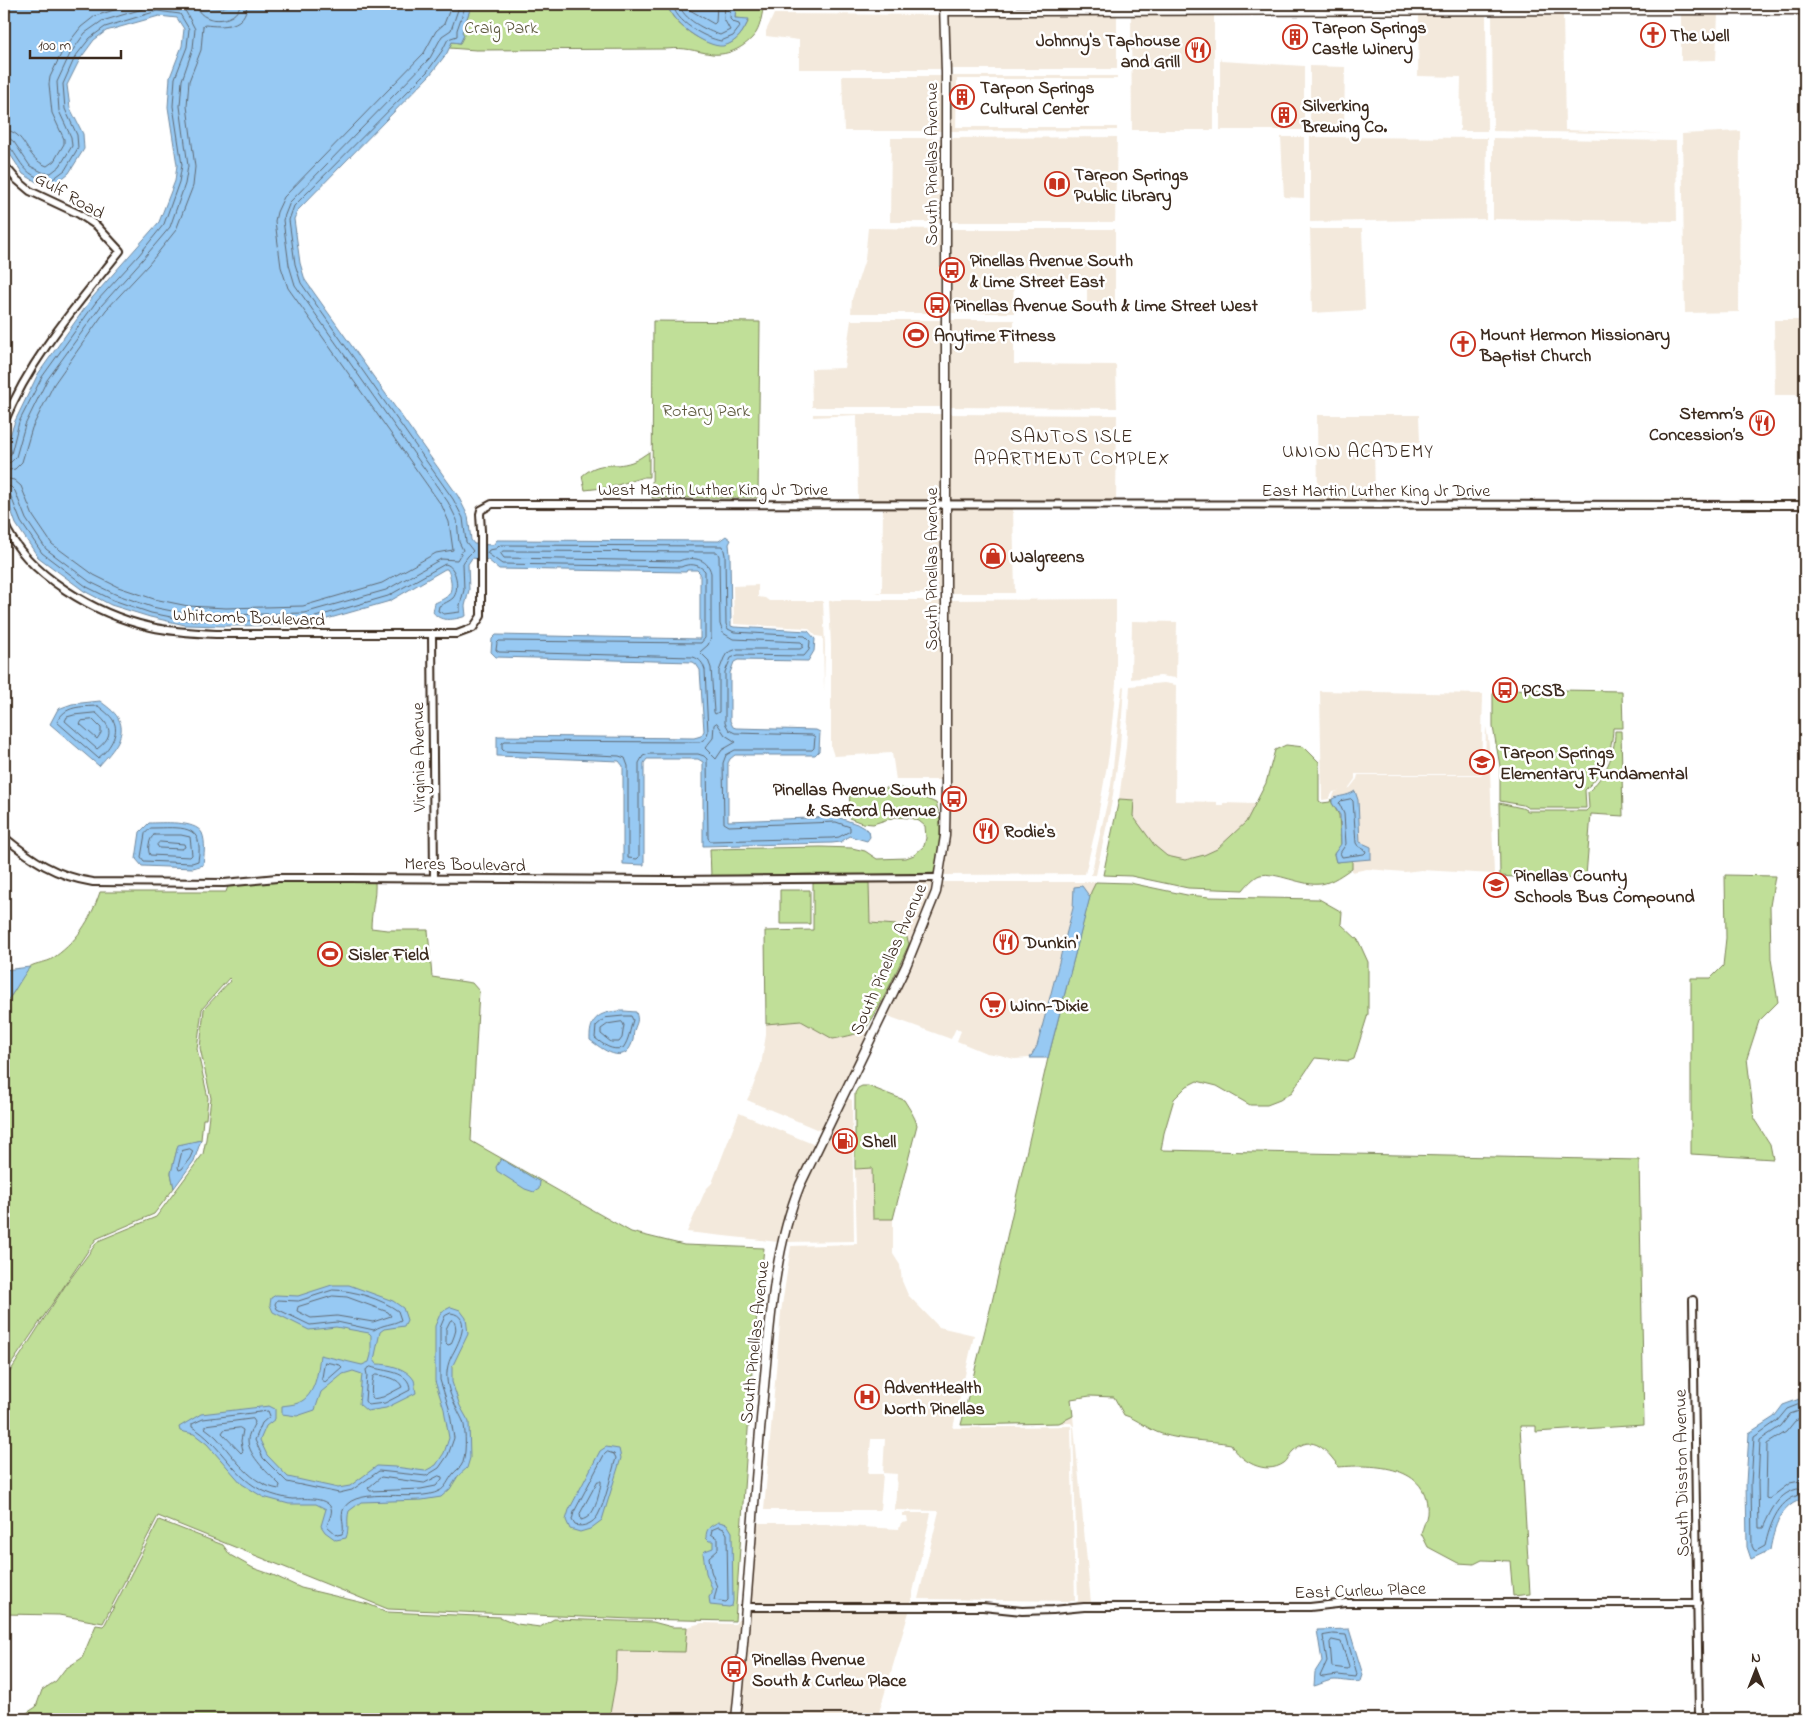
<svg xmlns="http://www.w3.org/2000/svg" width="1809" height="1723" viewBox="0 0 1809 1723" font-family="'Indie Flower',sans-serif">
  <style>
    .built { fill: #f3e9dc }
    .green { fill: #c0df98; stroke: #7e845b }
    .water { fill: #97c9f3; stroke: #72899e }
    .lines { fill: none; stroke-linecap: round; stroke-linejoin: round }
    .shore { stroke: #606a73; stroke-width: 1 }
    .tertiary-casing { stroke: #3b2a1e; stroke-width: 10 }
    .secondary-casing { stroke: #3b2a1e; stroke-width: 11 }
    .tertiary { stroke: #fff; stroke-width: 6 }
    .secondary { stroke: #fff; stroke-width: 8 }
    .labels { text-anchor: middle; stroke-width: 5; stroke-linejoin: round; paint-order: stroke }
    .park-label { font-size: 18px; fill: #5c573c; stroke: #fff }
    .poi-label { font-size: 18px; font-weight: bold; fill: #3b2a1e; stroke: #fff; text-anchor: start }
    .street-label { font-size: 18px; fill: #3b2a1e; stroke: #fff }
    .neighbourhood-label { font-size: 19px; letter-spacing: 1px; fill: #3b2a1e; stroke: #fff }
  </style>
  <rect width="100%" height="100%" fill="#fff"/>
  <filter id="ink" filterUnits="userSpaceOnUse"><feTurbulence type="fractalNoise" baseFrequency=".02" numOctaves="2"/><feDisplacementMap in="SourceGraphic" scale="10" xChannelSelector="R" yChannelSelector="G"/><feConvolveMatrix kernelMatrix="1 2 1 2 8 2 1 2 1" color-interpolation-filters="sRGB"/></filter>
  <g filter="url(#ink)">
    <path class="built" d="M774 4H941V8L774 7Z
      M947 4H996V8H947Z
      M1002 4H1117V7L1002 8Z
      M1131 4H1214V7H1131Z
      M1608 4H1675V5L1608 8Z
      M1681 4H1770V5H1719V7H1681Z
      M774 14 941 15 943 69H799V40L766 36V31Z
      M1117 14V69H949L948 15Z
      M1131 14H1214V130H1132Z
      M1419 14H1486L1487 131H1460L1461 77 1418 76Z
      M1492 14H1563L1565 130 1665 134 1493 131Z
      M1681 14H1718L1716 60 1681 61Z
      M1220 57 1221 61 1304 66V130H1220Z
      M1310 66 1345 67 1344 130H1310Z
      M842 76H943V131H844Z
      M949 76H1117V79H957L956 127H1117V130L949 131Z
      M1740 131 1739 312 1685 313 1682 134Z
      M1117 137 1115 222H949V138Z
      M1281 137H1304V198L1284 197Z
      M1310 137 1487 138 1486 219 1310 222Z
      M891 138H943L942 222H890Z
      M1493 138 1676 141 1677 221 1493 219Z
      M868 228 942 229V313H851L852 299 865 259Z
      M949 229H1115V308L1087 310V279L1013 277 1014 313H949Z
      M1310 229H1362L1365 310 1312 313Z
      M851 320H942V407H812L811 369 844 368Z
      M949 320H1014V364L1116 365 1117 408 949 407Z
      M1774 320H1805V395H1775V401Z
      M813 414H942L943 501H858L857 415 813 417Z
      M949 414 1117 415 1116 502 949 501Z
      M1317 415H1419L1420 442H1374L1375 502 1318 501Z
      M883 508H943V593H874L882 592Z
      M949 508 1013 509 1015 593H949Z
      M758 585V597L765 598 769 601H823L825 647 824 692 823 637 816 636 808 628 734 624 733 586Z
      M1116 599V683L1109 754 1096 827 1085 874 943 875 947 843 949 600Z
      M835 600H943V780H896L892 753 834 756 831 747V646L829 601Z
      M1132 621 1177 622 1176 678 1160 676 1131 679Z
      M1164 683 1176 685 1175 801 1217 802V806H1223V803L1256 804 1246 822 1217 849 1204 855 1185 860 1167 856 1155 846 1133 816V802L1119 799 1126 747 1130 686Z
      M1124 686 1120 746 1112 801 1096 875H1091L1111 785 1122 687Z
      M1320 691 1483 694 1481 774H1355V779L1348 789 1333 792 1329 799 1322 800Z
      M1486 726 1489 745 1494 874 1421 870 1405 872 1367 869 1352 872V860L1370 859 1360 842 1358 800 1355 791 1346 796H1337L1332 799 1335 792 1350 788 1357 779 1358 775H1481L1485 770Z
      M935 882 933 891 904 961 879 1013 875 1012 909 944 904 928 897 925 870 923 869 883Z
      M942 882H1096L1090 897 1088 893 1073 894V907L1050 997 1037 1046 1030 1058 1014 1059 1000 1055 986 1053 957 1041 961 1031 956 1028 951 1039 885 1015 910 964 935 906Z
      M801 1021 833 1039 846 1035 858 1033 864 1030 869 1032 821 1131 747 1100 751 1092 761 1065 766 1035V1024Z
      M845 1097 852 1100 854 1241 785 1242 791 1217 803 1186Z
      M739 1113 815 1145 789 1206 778 1242 687 1232 706 1189 712 1183Z
      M872 1168 873 1219H893V1254L900 1265 902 1281 908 1295 939 1327 974 1335 953 1428 1071 1426 1075 1601 918 1599 939 1511 895 1510 897 1474 883 1473 885 1439H871L868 1474H883L880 1510H764L781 1312 791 1246 857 1244 855 1169Z
      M1073 1416 1091 1603 1075 1604 1078 1601 1073 1426 1071 1423H1059Z
      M902 1513H931L910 1605 749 1603 756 1523H808V1524L899 1529 901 1523 908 1522 907 1516H902Z
      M748 1610 909 1612 877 1719H739Z
      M738 1620H741L733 1719H609L616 1680 617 1651 685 1652 687 1627 702 1623 735 1624Z"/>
    <path class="green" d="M472 4H668C668 22 708 49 725 45 738 42 744 30 749 20L735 18 736 4H764C762 13 761 25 756 33 746 47 728 56 712 54 693 51 687 47 666 49L476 50 449 48 452 42 460 43 464 35 462 32Z
      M653 321 760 322 758 498H652Z
      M649 452V477H644L611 487 585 490 582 476C601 459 612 469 632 462 638 460 644 455 649 452Z
      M1497 689 1622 691 1623 728H1613C1612 754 1604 772 1585 790L1586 808H1528L1523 805 1500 801V766L1493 727V694Z
      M1615 731H1621L1623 816 1591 814 1586 876 1559 880 1500 876 1499 803 1522 808 1528 811H1586L1589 808 1588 792C1606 775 1615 755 1615 731Z
      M1286 745 1304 747 1319 762V801L1322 803 1330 802 1331 799 1332 803 1339 815 1341 845 1334 854 1336 862 1352 860V868C1343 874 1333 882 1321 884 1304 887 1275 871 1260 875 1254 877 1247 885 1243 890L1188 888 1131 876 1103 875 1119 799 1134 800 1133 816 1155 846 1167 856 1185 860 1204 855 1217 849 1246 822 1266 783 1275 750Z
      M850 788H901L936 803C944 825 939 850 937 873L813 876 812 874 711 876 710 849 821 847 852 848 865 851 877 859 906 858 914 855 924 846 926 838 925 826 919 821 910 818 895 817 873 824 862 823 849 818Z
      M1725 875 1775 876 1770 906 1771 959 1778 1002 1759 1021 1747 1058 1754 1119 1770 1144 1773 1159 1691 1154V978H1711L1723 966 1726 938Z
      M375 881C376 897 371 912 371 928L387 930H428L432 977 472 983 479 991 471 1141 631 1232 684 1245 764 1248 754 1342 735 1621 632 1619 388 1609 158 1516 103 1623 59 1615 4 1614V1381L65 1286 98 1241 156 1217 203 1154 206 1139 211 1098 200 1048 204 1009 231 980 229 978 202 1009 197 1049 208 1098 206 1119H203L201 1140 178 1146 171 1173 174 1188 154 1214 96 1239 8 1369 4 1367V1003C15 996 18 978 28 968 34 963 43 963 50 960 76 944 91 919 100 892H226L228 886 277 882Z
      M1096 882 1130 883 1187 895 1210 897 1319 899 1342 912 1341 924 1358 940 1368 962V1014L1354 1059 1349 1061 1315 1058 1292 1092 1280 1100 1267 1105H1250L1217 1086 1197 1081 1187 1086 1174 1099 1164 1133 1161 1150 1639 1160 1644 1425 1536 1432V1426H1520L1530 1594 1513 1596 1510 1561 1482 1560 1474 1564 1458 1563 1428 1547 1421 1533C1423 1527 1426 1520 1427 1514 1431 1465 1373 1464 1339 1467 1327 1451 1313 1432 1293 1451 1289 1454 1288 1461 1284 1463 1265 1476 1240 1461 1231 1444 1208 1440 1184 1441 1162 1434 1148 1430 1138 1419 1124 1415L1114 1397 1090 1396 1071 1399 1073 1416 1059 1423 961 1425 992 1302 1048 1058 1091 892Z
      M813 883H869L870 923 897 925 904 928 909 944C901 961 875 1021 863 1031 859 1034 839 1038 833 1039L801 1021 766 1024 765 931 813 930Z
      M780 890H810V924H780Z
      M862 1086H868L904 1100C909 1108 915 1117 917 1125L893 1219H873L872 1168 855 1169V1093L858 1088Z
      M159 1520 223 1545 230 1555 253 1568 273 1575 301 1588 368 1604 387 1612 500 1617 517 1624 540 1627 554 1619 653 1622 672 1627H687L685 1652 617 1651 616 1680 609 1719H11L22 1716 36 1707 42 1690 56 1681 65 1669 82 1658 96 1625 103 1626 105 1624Z"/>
    <path class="water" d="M13 4H192L222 8 231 4H472L462 32 464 35 460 43 452 42 447 53 430 75 298 210 294 219 300 263 305 280 458 496 468 516 471 540 474 544 493 545 497 540 719 541 726 536 731 540 729 544 730 554 731 626 734 627 808 631 815 639 814 651 808 661 738 660 734 662 730 673V721L733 727 736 728 816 730 820 732 819 751 815 755H735L730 759 728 763V821L837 817 857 824 869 831 870 837 867 841 849 836 841 842 832 843 703 846V762L698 759H647L644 763V865L623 864V766L619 761 497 756V736L694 738 701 736 704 731 700 670 696 664 693 662 496 657 491 652 492 639 496 635 700 639V573L697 570H687L686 572 499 569 488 560 472 558 468 564 469 590 465 606 466 616 463 617C452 620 440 622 433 612L435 603C439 601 447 598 449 594 453 589 451 574 447 569H445L390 601 306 625 225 626 185 625 150 617 111 605 84 591 38 557 16 524 6 496 4 476 7 444 15 421 38 374 92 298 159 222 175 181 177 165 168 107 170 77 182 46 184 29 177 18 159 16 106 31 94 40 80 59 67 85 70 108 83 134 84 149 69 173 54 185 40 184 23 174 4 145V9L6 6Z
      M668 4H736L735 18 749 19C744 31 737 43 723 46 707 48 668 21 668 4Z
      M100 701C106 706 114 711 118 718 129 736 109 754 99 766L50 724 58 709 72 704Z
      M1355 791 1358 800 1360 842 1371 847V859L1336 862 1334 854 1341 844 1340 815 1332 803V799C1340 795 1346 797 1355 791Z
      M149 823C162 823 195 820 202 833 206 842 204 856 203 865L193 868 142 866 136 859 140 832Z
      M1082 886 1090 897 1048 1058H1030L1037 1046 1050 997 1073 908 1074 887Z
      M30 967C22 976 12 998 4 1003V970Z
      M624 1011 636 1012C639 1022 637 1021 634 1031 633 1035 634 1039 632 1043 624 1066 602 1049 590 1040 589 1016 602 1011 624 1011Z
      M201 1140 194 1161 174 1188 171 1173 178 1145Z
      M501 1159 540 1182 539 1189 534 1192 525 1189 497 1171 496 1167Z
      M332 1285H349L393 1301 403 1308 407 1320 404 1326 384 1329 380 1332 374 1360 377 1364C388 1364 407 1368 414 1380 415 1383 415 1389 416 1393L386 1408 367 1411 359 1404 362 1374 353 1371 343 1374 321 1392 315 1410 297 1416 282 1414V1406C287 1405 293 1405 298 1403 316 1396 318 1371 320 1355L362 1365 369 1362 371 1355V1335L369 1333 336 1327 309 1330 273 1312 270 1305 271 1298 276 1295 298 1296Z
      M451 1307 460 1310 466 1318 468 1334 452 1367V1382L460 1406 469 1422 470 1458 467 1468 458 1476 450 1489 441 1497 422 1500 361 1502 349 1511C346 1521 350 1528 346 1538L336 1540 325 1532 321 1526 326 1509 316 1504H289L263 1497 242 1484 207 1444 194 1434 180 1431 179 1427 201 1414 269 1406 275 1409V1419L266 1426 260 1440 267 1455 288 1477 338 1488 350 1486 377 1466 395 1467 425 1471 436 1465 444 1453 449 1438 444 1409 435 1381V1326L441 1312Z
      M1805 1397V1499C1781 1503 1774 1528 1770 1550L1751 1559 1747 1547 1746 1483 1749 1433 1774 1417 1783 1405Z
      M606 1447 619 1449 621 1458 602 1520 590 1529 580 1532 570 1529 566 1520 569 1510 600 1451Z
      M719 1522 727 1524 732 1532 733 1601 732 1606 729 1607 710 1605 709 1597 712 1593V1588L706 1573 703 1553 705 1551 713 1548V1541H709L706 1538C706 1528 710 1526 719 1522Z
      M1349 1629 1363 1675 1361 1681C1352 1683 1344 1680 1335 1680 1327 1680 1322 1684 1314 1686L1315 1672 1322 1661 1317 1630Z"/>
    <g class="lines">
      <path class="shore" d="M196 4C198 25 238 25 240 4
        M673 4C674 21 705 38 721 41L733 36 740 27 739 24 733 22 730 19 731 4
        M679 4C683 20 706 30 720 35L730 30 724 19 725 4
        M686 4 690 10 714 24 716 22 717 4
        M4 130C27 131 24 158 47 166L54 161 64 144V139L52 113 49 84 50 77 63 50 81 27 95 16 133 4
        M4 138H9L14 142 30 166 44 173H51L60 166 72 146 71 137 59 111 57 82 70 54 85 33 102 21 156 5 180 7 186 12 195 29 193 48 182 80 180 106 188 166 185 184 170 227 143 259 101 306 47 380 25 425 16 457 11 462 4 464
        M4 144C18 146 19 182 53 179L65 170 78 148 77 135 65 109 63 84 75 57 90 38 105 27 157 11 180 14 189 29 187 47 175 78 173 106 182 165 179 182 164 224 139 255 96 302 42 377 19 422 11 454 8 457 4 458
        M4 471 15 469 22 462 32 428 54 384 106 310 149 264 176 230 193 186 195 167 187 106 189 81 201 50 203 26 205 25C223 27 246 28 247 4
        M4 478 14 480 21 486 33 516 52 544 94 575 118 587 154 599 188 606 226 608 303 606 382 583 436 553 453 550 449 522 442 506 288 288 281 267 275 221 277 212 284 197 424 53 436 31 444 24 452 4
        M4 485 11 487 15 491 26 519 46 549 90 582 115 594 152 607 187 614 226 615 304 613 386 590 441 559 457 560 463 550 459 542 457 520 448 502 295 285 289 265 283 220 290 202 430 58 442 36 451 30 460 4
        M4 492 10 494 21 522 42 553 87 587 113 600 151 613 186 620 226 621 305 620 388 596 445 564C457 566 460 590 453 598 450 601 443 604 439 606L438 611 444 614 460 612V605L464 590 463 563 468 556 473 551 466 542 463 518 453 499 301 283 295 264 289 220 294 206 427 72 442 51 448 39 457 36V30L466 4
        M501 545 723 546 725 555 726 624 728 629 734 632 805 636 810 641 809 650 804 656 738 655 731 658 725 672V723L729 730 735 733 812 735 815 737 814 748 812 750H735L726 755 723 763 724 823 729 826 836 822 850 827V831L839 837 832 838 710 841 708 838 707 759 704 756 698 754H649L643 756 639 763V857L637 859 628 858V766L625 758 619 756 504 751 502 749V743L505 741 700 742 706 738 708 732 705 670C703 663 700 659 693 657L499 652 496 650 497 643 499 641 701 643 705 638V571C699 564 689 563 681 567L502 564 487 553 489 550 495 549Z
        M503 551 717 552 719 556 720 624 723 633 733 639 801 642 803 644V647L800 649H737L727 653 724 658 719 671V712L715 714 714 712 711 668 708 660 700 652 708 645 711 638V573C708 558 691 556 679 561L504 558 501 554Z
        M98 706C103 710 110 715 113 720 121 733 108 751 98 758L57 722C65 705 81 707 98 706Z
        M96 713C111 726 115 735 97 749L65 721 67 717 74 715Z
        M93 720 101 728V733L97 739 80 724 82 721Z
        M717 723 725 735 736 742 722 750 716 759 705 748 713 738 714 725Z
        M1351 799 1353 801 1356 843 1358 846 1365 850 1366 852 1364 854 1342 857 1340 853 1346 844 1344 814 1339 803 1341 801Z
        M151 828C180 828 205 822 198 861L192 863 144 861 141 857 145 834Z
        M154 835H181L190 837 192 855 190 857 150 855C147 850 149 838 154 835Z
        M160 842 184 844 185 847 182 849 159 848 157 845Z
        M624 1016H631L633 1020C630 1029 629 1040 623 1048 611 1051 604 1045 595 1038L596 1026 605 1018Z
        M622 1022 624 1025 622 1038 619 1042H611L601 1034V1029L608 1024Z
        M190 1149 193 1151 190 1158 182 1169 179 1170 178 1167 182 1151Z
        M333 1290C353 1290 382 1299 398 1311L401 1320C392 1325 383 1324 374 1330L337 1322 310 1325 277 1309 275 1304 277 1300 298 1301Z
        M333 1296 347 1297 388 1312 391 1316 373 1322 337 1316 311 1318 297 1311 298 1307Z
        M451 1313C474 1316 457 1346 451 1357 440 1381 453 1400 463 1421 466 1430 467 1459 461 1466 459 1469 455 1471 453 1474 448 1480 446 1488 439 1491 417 1503 358 1485 344 1508 339 1517 346 1526 342 1534L337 1535 327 1526C328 1521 333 1513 331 1508 326 1496 302 1499 292 1499 284 1498 273 1495 266 1492 234 1480 221 1443 192 1427V1424L203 1419 268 1411 270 1416 262 1423 255 1440 263 1458 287 1482 339 1493 352 1490 379 1471 426 1476 439 1468 448 1455 454 1438 449 1408 440 1380V1328L445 1316Z
        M453 1320C459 1328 454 1336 451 1344L448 1345 446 1343V1329L450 1321Z
        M325 1362 340 1365 342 1367 325 1382 322 1380Z
        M371 1367C384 1372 410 1370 410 1390L385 1403 368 1405 365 1401 367 1375 366 1370Z
        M376 1375C385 1376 399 1378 402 1387L383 1397 373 1399C370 1393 372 1383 373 1377Z
        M1805 1402 1787 1409 1777 1421 1754 1437 1751 1483 1752 1546 1754 1550 1756 1551 1765 1546C1770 1524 1779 1496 1805 1494
        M1805 1409 1790 1414 1781 1426 1760 1440 1758 1483 1759 1528H1763C1772 1508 1780 1489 1805 1488
        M1805 1417 1795 1421 1786 1432 1767 1444 1766 1498 1769 1499 1790 1483 1805 1480
        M253 1419 255 1422C253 1427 248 1434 248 1440 248 1456 270 1475 280 1485L279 1489C251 1485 234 1457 217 1438 213 1434 209 1431 205 1428L207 1425Z
        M240 1428 243 1430 241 1441 243 1451 241 1453 222 1433 224 1430Z
        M608 1452 614 1454 616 1458C611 1475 606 1500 598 1515 594 1523 583 1528 575 1525L572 1520 574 1512 604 1455Z
        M439 1476 442 1477V1479L436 1486 421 1489 370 1491 368 1488 381 1477 424 1483Z
        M598 1481H601V1484C598 1496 596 1517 581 1520L580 1514Z
        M719 1527 724 1529 727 1534 728 1600 726 1602 714 1600 717 1587 711 1571 709 1557 718 1549V1539L711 1534 712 1530Z
        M1333 1634 1346 1635 1357 1674 1356 1677 1338 1675 1323 1677 1320 1676 1327 1661 1323 1636Z
        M1332 1640 1341 1642 1349 1666 1348 1669 1332 1667 1330 1643Z"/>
      <defs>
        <path id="tertiary" d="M4 165 17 180 30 191 79 214 97 226 120 251C77 305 30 358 4 423
          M4 523C26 575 97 615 151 627 172 632 194 633 216 634H457L473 628 481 616V531L480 514 481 510 492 504 1805 505
          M432 634 434 879
          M4 837C32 860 55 876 93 882L224 883 277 878H349L669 880 939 878
          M1693 1300 1699 1719
          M745 1607H983L1022 1611 1053 1610 1084 1607H1310L1346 1603H1698"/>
        <path id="secondary" d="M944 11 1805 10
          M736 1719C747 1612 753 1504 763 1397 770 1325 773 1252 800 1185L906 966 936 892 945 836 946 784V73L944 4"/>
      </defs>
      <use href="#tertiary" class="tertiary-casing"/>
      <use href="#secondary" class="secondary-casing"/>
      <use href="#tertiary" class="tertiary"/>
      <use href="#secondary" class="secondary"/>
    </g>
  </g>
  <defs>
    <symbol id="church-ring" viewBox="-11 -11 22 22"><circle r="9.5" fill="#fff" stroke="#c8321e" stroke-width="1.5"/><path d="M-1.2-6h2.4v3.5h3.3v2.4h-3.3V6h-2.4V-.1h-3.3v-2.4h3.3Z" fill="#c8321e"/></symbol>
    <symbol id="building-ring" viewBox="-11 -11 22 22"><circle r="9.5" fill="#fff" stroke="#c8321e" stroke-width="1.5"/><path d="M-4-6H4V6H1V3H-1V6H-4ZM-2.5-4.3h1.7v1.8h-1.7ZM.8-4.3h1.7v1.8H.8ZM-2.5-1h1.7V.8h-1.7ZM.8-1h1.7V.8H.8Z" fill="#c8321e"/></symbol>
    <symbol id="restaurant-ring" viewBox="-11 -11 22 22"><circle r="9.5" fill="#fff" stroke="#c8321e" stroke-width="1.5"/><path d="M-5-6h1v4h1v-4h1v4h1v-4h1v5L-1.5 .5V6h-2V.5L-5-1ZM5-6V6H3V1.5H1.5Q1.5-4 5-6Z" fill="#c8321e"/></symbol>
    <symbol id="library-ring" viewBox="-11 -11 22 22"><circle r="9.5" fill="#fff" stroke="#c8321e" stroke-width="1.5"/><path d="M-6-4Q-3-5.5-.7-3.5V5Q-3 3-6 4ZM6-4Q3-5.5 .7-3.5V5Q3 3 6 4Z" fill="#c8321e"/></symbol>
    <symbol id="bus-ring" viewBox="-11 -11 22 22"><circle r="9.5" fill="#fff" stroke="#c8321e" stroke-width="1.5"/><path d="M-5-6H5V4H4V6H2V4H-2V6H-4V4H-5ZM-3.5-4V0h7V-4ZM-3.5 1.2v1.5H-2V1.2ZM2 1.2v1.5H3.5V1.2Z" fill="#c8321e"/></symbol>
    <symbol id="stadium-ring" viewBox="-11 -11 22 22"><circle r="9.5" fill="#fff" stroke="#c8321e" stroke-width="1.5"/><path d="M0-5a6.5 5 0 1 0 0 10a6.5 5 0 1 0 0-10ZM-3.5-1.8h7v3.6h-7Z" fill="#c8321e"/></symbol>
    <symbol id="shop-ring" viewBox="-11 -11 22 22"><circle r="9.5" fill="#fff" stroke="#c8321e" stroke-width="1.5"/><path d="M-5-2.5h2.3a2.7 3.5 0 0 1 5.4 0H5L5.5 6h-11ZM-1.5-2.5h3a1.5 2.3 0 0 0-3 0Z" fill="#c8321e"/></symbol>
    <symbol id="school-ring" viewBox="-11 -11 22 22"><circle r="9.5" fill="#fff" stroke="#c8321e" stroke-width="1.5"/><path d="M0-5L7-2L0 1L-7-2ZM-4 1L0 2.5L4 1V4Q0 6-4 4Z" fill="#c8321e"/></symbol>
    <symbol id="supermarket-ring" viewBox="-11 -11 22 22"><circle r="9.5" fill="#fff" stroke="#c8321e" stroke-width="1.5"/><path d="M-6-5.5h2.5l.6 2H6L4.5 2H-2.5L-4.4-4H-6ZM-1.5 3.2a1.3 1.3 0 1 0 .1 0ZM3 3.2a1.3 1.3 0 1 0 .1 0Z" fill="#c8321e"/></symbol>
    <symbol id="fuel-ring" viewBox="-11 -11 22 22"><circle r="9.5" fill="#fff" stroke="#c8321e" stroke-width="1.5"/><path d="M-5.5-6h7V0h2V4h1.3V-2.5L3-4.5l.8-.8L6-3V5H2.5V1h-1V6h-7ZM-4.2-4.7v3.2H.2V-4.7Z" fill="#c8321e"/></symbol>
    <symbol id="hospital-ring" viewBox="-11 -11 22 22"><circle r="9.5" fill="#fff" stroke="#c8321e" stroke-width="1.5"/><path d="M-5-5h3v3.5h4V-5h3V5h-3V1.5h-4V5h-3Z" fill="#c8321e"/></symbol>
  </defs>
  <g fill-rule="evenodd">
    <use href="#church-ring" x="1639" y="21" width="28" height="28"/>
    <use href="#building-ring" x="1281" y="23" width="28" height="28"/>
    <use href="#restaurant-ring" x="1184" y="36" width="28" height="28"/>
    <use href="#building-ring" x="948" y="83" width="28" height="28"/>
    <use href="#building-ring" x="1270" y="101" width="28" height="28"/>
    <use href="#library-ring" x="1043" y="170" width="28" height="28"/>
    <use href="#bus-ring" x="938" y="256" width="28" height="28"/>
    <use href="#bus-ring" x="923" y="291" width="28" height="28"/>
    <use href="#stadium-ring" x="902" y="321" width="28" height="28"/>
    <use href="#church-ring" x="1449" y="330" width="28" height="28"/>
    <use href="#restaurant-ring" x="1748" y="409" width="28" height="28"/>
    <use href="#shop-ring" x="979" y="542" width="28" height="28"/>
    <use href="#bus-ring" x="1491" y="676" width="28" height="28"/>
    <use href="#school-ring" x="1468" y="748" width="28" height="28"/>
    <use href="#bus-ring" x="940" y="785" width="28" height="28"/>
    <use href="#restaurant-ring" x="972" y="817" width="28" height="28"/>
    <use href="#school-ring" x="1482" y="871" width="28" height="28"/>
    <use href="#restaurant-ring" x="992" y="928" width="28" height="28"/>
    <use href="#stadium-ring" x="316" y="940" width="28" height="28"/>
    <use href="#supermarket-ring" x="979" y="991" width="28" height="28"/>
    <use href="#fuel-ring" x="831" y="1127" width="28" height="28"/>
    <use href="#hospital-ring" x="853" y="1383" width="28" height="28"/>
    <use href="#bus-ring" x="720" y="1655" width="28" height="28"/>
  </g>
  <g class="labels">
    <g class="park-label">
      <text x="501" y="33">Craig Park</text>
      <text x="706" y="416">Rotary Park</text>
    </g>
    <g class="poi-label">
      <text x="1312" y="33">Tarpon Springs<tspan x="1312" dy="21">Castle Winery</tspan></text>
      <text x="1670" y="41">The Well</text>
      <text x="1180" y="46" text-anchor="end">Johnny's Taphouse<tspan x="1180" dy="21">and Grill</tspan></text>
      <text x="980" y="93">Tarpon Springs<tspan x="980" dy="21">Cultural Center</tspan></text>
      <text x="1302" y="111">Silverking<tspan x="1302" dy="21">Brewing Co.</tspan></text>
      <text x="1074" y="180">Tarpon Springs<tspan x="1074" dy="21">Public Library</tspan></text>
      <text x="970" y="266">Pinellas Avenue South<tspan x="970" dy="21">&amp; Lime Street East</tspan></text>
      <text x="954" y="311">Pinellas Avenue South &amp; Lime Street West</text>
      <text x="1480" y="340">Mount Hermon Missionary<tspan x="1480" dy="21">Baptist Church</tspan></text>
      <text x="934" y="341">Anytime Fitness</text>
      <text x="1744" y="419" text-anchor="end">Stemm’s<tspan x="1744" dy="21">Concession’s</tspan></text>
      <text x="1010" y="562">Walgreens</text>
      <text x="1522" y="696">PCSB</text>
      <text x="1500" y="758">Tarpon Springs<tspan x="1500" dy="21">Elementary Fundamental</tspan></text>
      <text x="936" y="795" text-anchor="end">Pinellas Avenue South<tspan x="936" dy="21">&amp; Safford Avenue</tspan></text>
      <text x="1004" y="837">Rodie's</text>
      <text x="1514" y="881">Pinellas County<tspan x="1514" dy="21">Schools Bus Compound</tspan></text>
      <text x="1024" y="948">Dunkin'</text>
      <text x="348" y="960">Sisler Field</text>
      <text x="1010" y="1011">Winn-Dixie</text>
      <text x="862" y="1147">Shell</text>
      <text x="884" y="1393">AdventHealth<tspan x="884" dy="21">North Pinellas</tspan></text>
      <text x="752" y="1665">Pinellas Avenue<tspan x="752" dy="21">South &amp; Curlew Place</tspan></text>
    </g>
    <g class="street-label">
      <text transform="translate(931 164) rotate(-90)" y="6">South Pinellas Avenue</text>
      <text transform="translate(70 195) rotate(30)" y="6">Gulf Road</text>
      <text x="713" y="495">West Martin Luther King Jr Drive</text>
      <text x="1376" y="496">East Martin Luther King Jr Drive</text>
      <text transform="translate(931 569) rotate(-90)" y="6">South Pinellas Avenue</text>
      <text transform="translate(249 617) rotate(2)" y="6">Whitcomb Boulevard</text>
      <text transform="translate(418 757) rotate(-91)" y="6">Virginia Avenue</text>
      <text transform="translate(465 864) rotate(1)" y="6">Meres Boulevard</text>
      <text transform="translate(888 959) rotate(-66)" y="6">South Pinellas Avenue</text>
      <text transform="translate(754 1342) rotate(-84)" y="6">South Pinellas Avenue</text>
      <text transform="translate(1681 1473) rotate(-91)" y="6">South Disston Avenue</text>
      <text transform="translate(1360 1590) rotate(-2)" y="6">East Curlew Place</text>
    </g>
    <g class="neighbourhood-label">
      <text x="1072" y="442">SANTOS ISLE<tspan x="1072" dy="22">APARTMENT COMPLEX</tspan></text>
      <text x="1358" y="457">UNION ACADEMY</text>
    </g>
  </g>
  <rect width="1809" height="1723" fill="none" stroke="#fff" stroke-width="20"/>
  <rect x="10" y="10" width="1789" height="1703" fill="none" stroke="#3b2a1e" stroke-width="2" filter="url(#ink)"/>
  <g transform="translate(1756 1670)" stroke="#ffffff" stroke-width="4" paint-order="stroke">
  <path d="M0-4L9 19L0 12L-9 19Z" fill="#3b2a1e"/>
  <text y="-8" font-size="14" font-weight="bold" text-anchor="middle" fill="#3b2a1e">N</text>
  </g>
  <path d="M30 50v8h91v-8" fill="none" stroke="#3b2a1e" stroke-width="2.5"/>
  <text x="38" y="50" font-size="15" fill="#3b2a1e" stroke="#ffffff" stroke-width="4" paint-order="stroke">100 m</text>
</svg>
